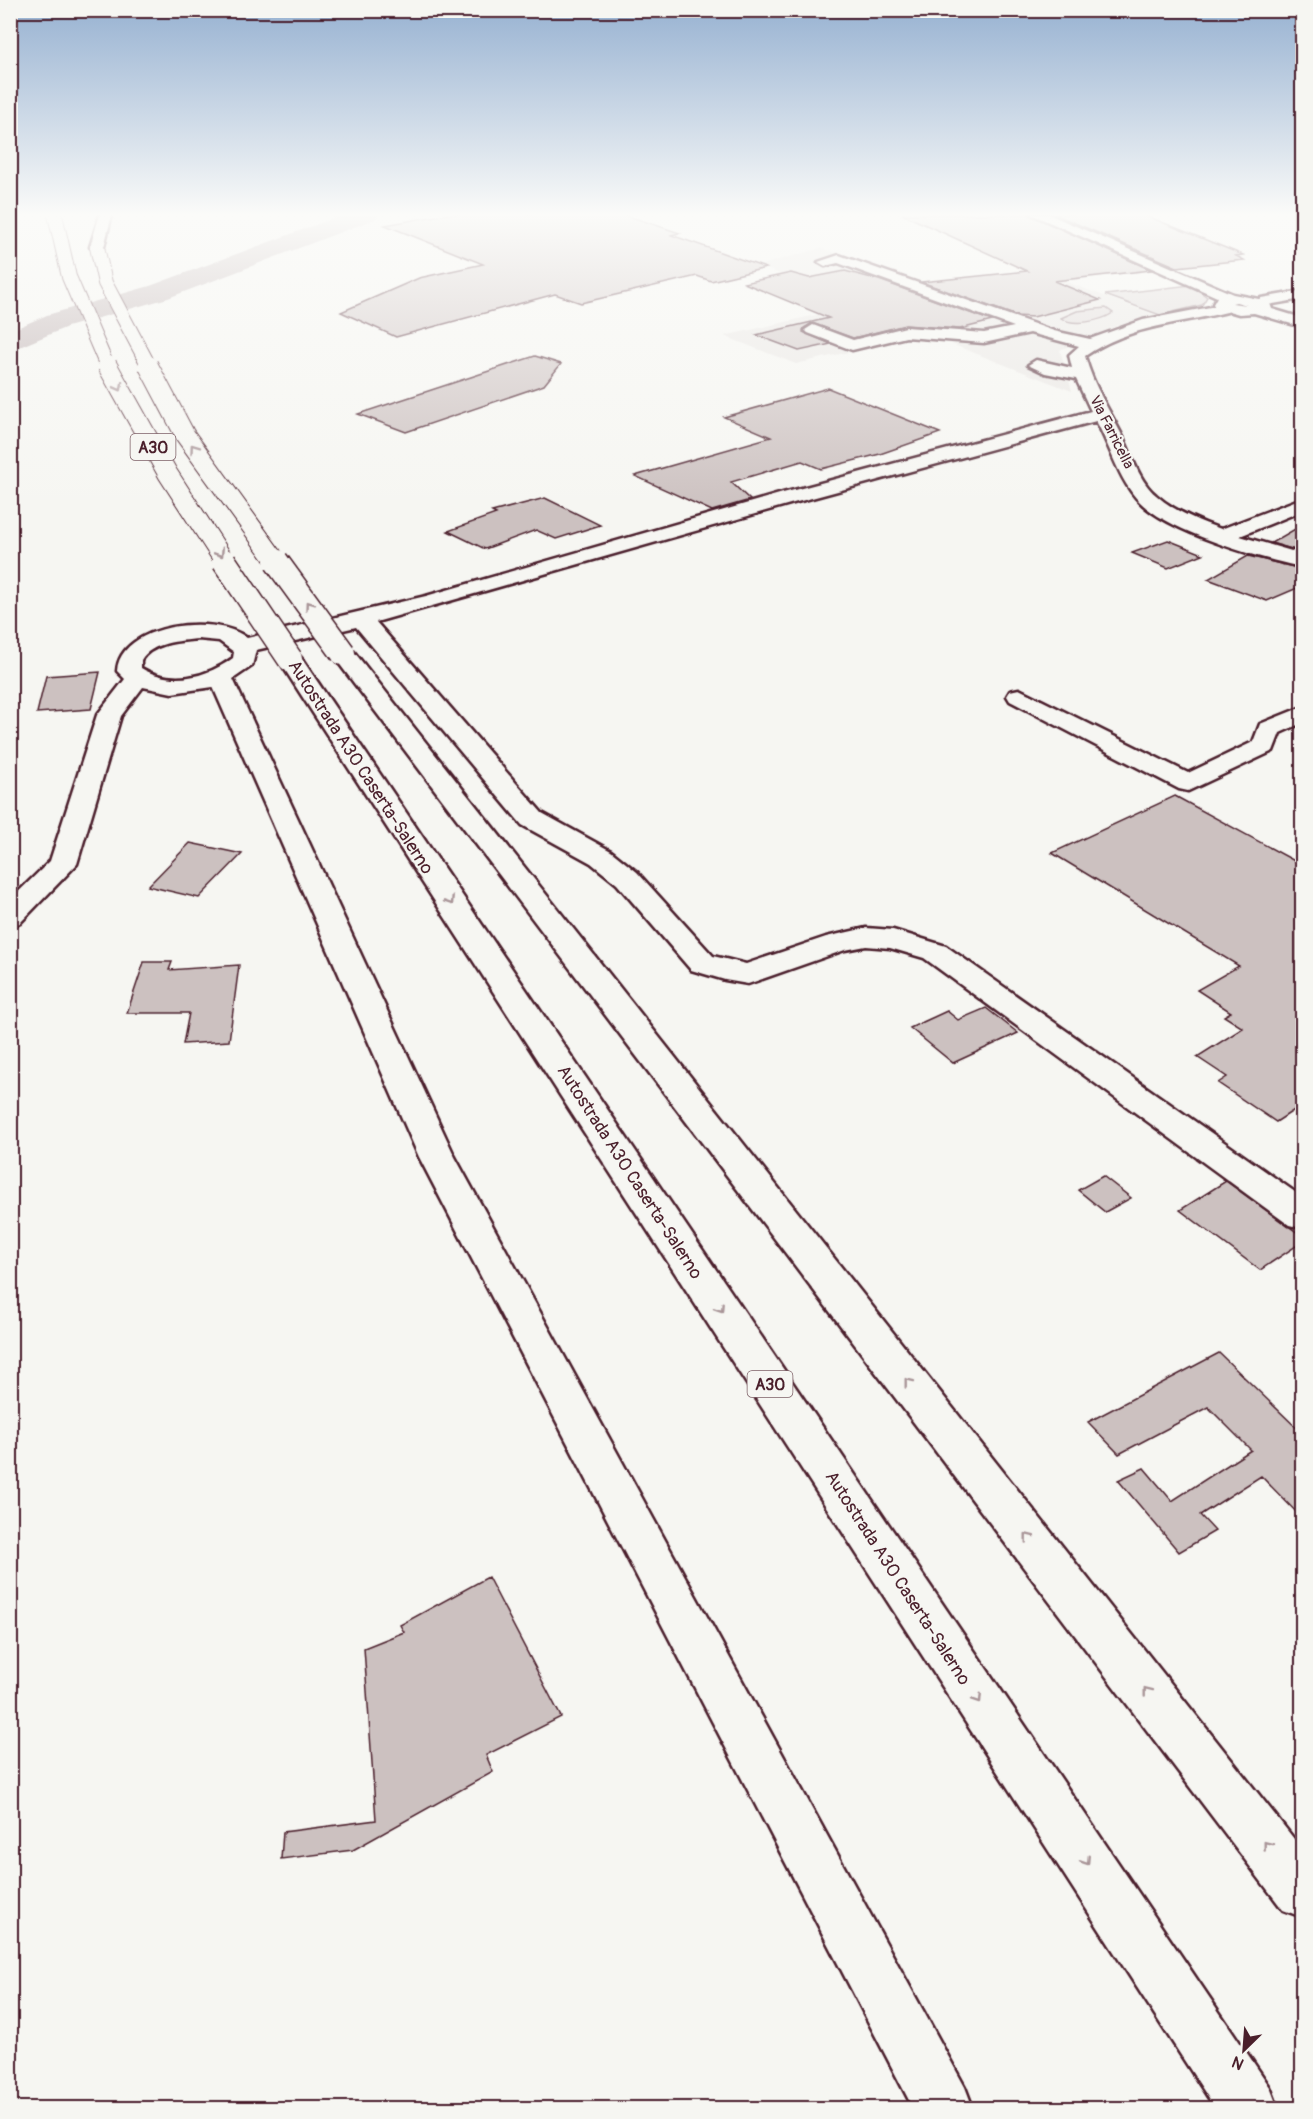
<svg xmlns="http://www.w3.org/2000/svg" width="1313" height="2119" viewBox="0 0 1313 2119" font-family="Pangolin,sans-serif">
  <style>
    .built { fill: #e9e6e3 }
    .green { fill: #ddd6d5; stroke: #947a80; stroke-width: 1.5 }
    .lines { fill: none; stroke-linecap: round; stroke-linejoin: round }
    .river { fill: #bbadae; fill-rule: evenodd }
    .building { fill: #ccc1c0; stroke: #4a1f2b; stroke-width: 1.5 }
    .minor-casing { stroke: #4a1f2b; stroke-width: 5 }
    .major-casing { stroke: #4a1f2b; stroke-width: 5 }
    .highway-casing { stroke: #4a1f2b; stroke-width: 5 }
    .minor { fill: #f6f6f2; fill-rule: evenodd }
    .major { fill: #f6f6f2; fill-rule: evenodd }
    .highway { fill: #f6f6f2; fill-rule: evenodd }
    .highway-bridge-far2-casing { stroke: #4a1f2b; stroke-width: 16; stroke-linecap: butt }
    .highway-bridge-far1-casing { stroke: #4a1f2b; stroke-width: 21; stroke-linecap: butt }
    .highway-bridge-casing { stroke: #4a1f2b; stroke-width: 27; stroke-linecap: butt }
    .highway-bridge-far2 { stroke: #f6f6f2; stroke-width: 14 }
    .highway-bridge-far1 { stroke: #f6f6f2; stroke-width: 19 }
    .highway-bridge { stroke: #f6f6f2; stroke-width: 24 }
    .oneway { stroke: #a99598 }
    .labels { text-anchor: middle; stroke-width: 4.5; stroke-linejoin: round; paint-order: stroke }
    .far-street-label { font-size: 15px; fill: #4a1f2b; stroke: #f6f6f2 }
    .shield { fill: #f6f6f2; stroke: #7e6067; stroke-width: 1.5 }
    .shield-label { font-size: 16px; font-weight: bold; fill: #4a1f2b }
    .street-label { font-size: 18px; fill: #4a1f2b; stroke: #f6f6f2 }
  </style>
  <rect width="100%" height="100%" fill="#f6f6f2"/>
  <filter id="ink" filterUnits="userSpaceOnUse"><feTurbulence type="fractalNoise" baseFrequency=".0167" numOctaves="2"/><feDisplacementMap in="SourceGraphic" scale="12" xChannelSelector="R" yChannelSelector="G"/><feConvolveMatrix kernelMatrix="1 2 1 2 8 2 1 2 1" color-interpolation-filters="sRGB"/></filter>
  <g filter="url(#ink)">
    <path class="built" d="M821 248 951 292 1061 280 1158 316 1119 325 1060 350 1072 391 944 341 926 337 910 338 796 364 724 336 820 314 839 295 758 266Z"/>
    <path class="green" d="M1191 285 1207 297 1202 305 1160 315 1105 295Z
      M1106 308 1113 313C1101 321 1073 327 1061 318L1077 311Z"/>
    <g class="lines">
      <path class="river" d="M345 214H379L375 219 168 298 67 327 10 351V331L47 315 150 286Z"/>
    </g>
    <path class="building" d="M448 214H622L680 233 671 235 766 268 711 281 697 276 581 303 555 294 396 337 341 312 419 278 483 264 385 225Z
      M902 214H1029L1151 270 1054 281 1100 300 1033 317 1017 316 921 282 1027 271Z
      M1054 214H1142L1243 255 1236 256 1244 260 1177 267Z
      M845 271 879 280 992 321 960 329 905 325 853 338 812 323 804 328 803 332 831 344 799 351 756 335 829 318 744 283 791 273 809 278Z
      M535 356 561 364 544 385 406 432 358 414Z
      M828 388 940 433 880 454 821 469 802 461 731 482 750 500 712 511 635 476 771 437 724 417Z
      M545 498 600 525 556 539 536 530 485 549 448 531 496 514 492 512Z
      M1302 525V552L1271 543Z
      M1168 540 1203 554 1168 568 1132 553Z
      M1248 556 1302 569V586L1267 601 1208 579Z
      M100 672 91 709 37 713 46 676Z
      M1175 796 1302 865V1105L1276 1122 1218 1083 1227 1077 1197 1057 1243 1028 1224 1016 1231 1012 1197 990 1239 966 1052 853Z
      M190 843 242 854 199 898 148 886Z
      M144 962H172L169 970 239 965 229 1041 183 1044 189 1013H127Z
      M986 1008 1018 1033 953 1063 910 1028 947 1011 958 1020Z
      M1103 1176 1131 1198 1105 1212 1078 1190Z
      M1226 1181 1302 1236V1242L1260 1270 1180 1210Z
      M1219 1353 1302 1433V1518L1261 1476 1200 1515 1215 1531 1179 1552 1118 1480 1144 1468 1172 1501 1251 1450 1208 1407 1119 1454 1088 1422Z
      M488 1577 561 1717 486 1755 493 1772 353 1850 281 1859 283 1832 376 1820 364 1648 404 1632 400 1625Z"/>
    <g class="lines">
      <defs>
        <path id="minor" d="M839 255 1054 331 1090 339 1143 320 1226 304 1231 305 1233 308 1231 311C1180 324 1130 325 1085 356 1093 386 1110 411 1124 439 1132 457 1140 482 1156 495 1174 511 1198 521 1221 529L1302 498V511L1240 536 1302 554V567C1261 559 1169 532 1140 502 1119 481 1110 446 1096 421L797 502 376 622 542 813 611 851 637 872 713 956 746 964 826 937 866 928 893 930 946 946 1302 1197V1228L1289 1225 924 958 890 948 866 946 845 950 748 984 725 980 691 970 617 884 591 863 522 825 356 627 256 650 252 666 233 679 455 1157 965 2087 973 2108H913L419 1157 213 687 172 693 143 687 121 716 77 864 20 923 10 926V900L50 861 97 715 125 679 117 671C120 623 217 613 247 638L426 596 783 493 1091 411 1076 379 1045 373 1028 365 1036 360 1072 368 1069 355 1079 346 1030 333 984 343 906 337 852 350 808 333 805 330 813 325 853 340 906 327 984 333 1014 327 838 263 825 266 818 262ZM198 639 219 641 234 652 233 658C206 678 171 686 141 668V660C152 642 179 641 198 639Z
          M1302 291V299L1261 306 1254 302 1261 298Z
          M1019 689 1188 773 1253 742 1260 724 1302 707V723L1280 733 1273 751 1188 791 1179 789 1010 701 1007 696 1010 691Z"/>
        <path id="major" d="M1031 214H1048L1233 294 1269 301 1272 309 1302 318V327L1254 313 1239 314 1215 307 1213 304 1217 297ZM1236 302 1247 305 1232 303Z"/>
        <path id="highway" d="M100 214H112L104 247 97 251 90 247Z
          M343 646 351 648 1302 1849V1917L1283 1910 335 658 331 653 335 648Z
          M290 652 298 654 302 659 1270 2087 1278 2108H1215L278 659 282 654Z"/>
      </defs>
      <use href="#minor" class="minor-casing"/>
      <use href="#major" class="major-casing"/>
      <use href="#highway" class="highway-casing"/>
      <use href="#minor" class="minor"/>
      <use href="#major" class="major"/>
      <use href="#highway" class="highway"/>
      <defs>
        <path id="highway-bridge-far2" d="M55 215 69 277 107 366
          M97 247 105 283 149 366"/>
        <path id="highway-bridge-far1" d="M107 365 168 474 225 562
          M148 365 185 435 277 562"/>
        <path id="highway-bridge" d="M224 561 290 659
          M276 561 343 653"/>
      </defs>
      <use href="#highway-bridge-far2" class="highway-bridge-far2-casing"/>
      <use href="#highway-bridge-far1" class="highway-bridge-far1-casing"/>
      <use href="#highway-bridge" class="highway-bridge-casing"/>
      <use href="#highway-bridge-far2" class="highway-bridge-far2"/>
      <use href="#highway-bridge-far1" class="highway-bridge-far1"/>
      <use href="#highway-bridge" class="highway-bridge"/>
    </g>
    <defs><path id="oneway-chevron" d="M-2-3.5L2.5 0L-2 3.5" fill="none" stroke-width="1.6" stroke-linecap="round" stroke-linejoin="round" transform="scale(1.5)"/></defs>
    <g class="oneway">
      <use href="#oneway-chevron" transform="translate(119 387) rotate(61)"/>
      <use href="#oneway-chevron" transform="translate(194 448) rotate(-126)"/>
      <use href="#oneway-chevron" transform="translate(220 553) rotate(57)"/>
      <use href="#oneway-chevron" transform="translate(309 605) rotate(-126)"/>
      <use href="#oneway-chevron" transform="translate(450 901) rotate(57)"/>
      <use href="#oneway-chevron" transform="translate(720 1308) rotate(57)"/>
      <use href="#oneway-chevron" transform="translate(908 1382) rotate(-128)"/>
      <use href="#oneway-chevron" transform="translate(1028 1537) rotate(-128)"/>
      <use href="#oneway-chevron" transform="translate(1147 1691) rotate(-128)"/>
      <use href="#oneway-chevron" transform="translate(978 1699) rotate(57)"/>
      <use href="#oneway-chevron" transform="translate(1267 1845) rotate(-128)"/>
      <use href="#oneway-chevron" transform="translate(1086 1861) rotate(57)"/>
    </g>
  </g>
  <linearGradient id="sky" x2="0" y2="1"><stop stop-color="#96b1d1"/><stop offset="0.42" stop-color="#fbfbf9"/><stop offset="1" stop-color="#fbfbf9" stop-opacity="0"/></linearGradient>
  <rect width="1313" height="511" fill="url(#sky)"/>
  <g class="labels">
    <g class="far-street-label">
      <text transform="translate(1112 432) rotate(63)" y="5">Via Farricella</text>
    </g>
    <g class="shield">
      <rect x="130.5" y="434" width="45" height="26" rx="4.5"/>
      <rect x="747.5" y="1371" width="45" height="26" rx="4.5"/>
    </g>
    <g class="shield-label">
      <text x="153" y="453">A30</text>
      <text x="770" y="1390">A30</text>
    </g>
    <g class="street-label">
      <text transform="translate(361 767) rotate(57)" y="6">Autostrada A30 Caserta-Salerno</text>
      <text transform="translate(630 1172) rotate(57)" y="6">Autostrada A30 Caserta-Salerno</text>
      <text transform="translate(898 1578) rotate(57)" y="6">Autostrada A30 Caserta-Salerno</text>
    </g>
  </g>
  <rect width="1313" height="2119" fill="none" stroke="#f6f6f2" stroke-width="36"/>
  <rect x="18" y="18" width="1277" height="2083" fill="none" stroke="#4a1f2b" stroke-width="2" filter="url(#ink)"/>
  <g transform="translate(1244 2050) rotate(205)" stroke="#f6f6f2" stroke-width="4.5" paint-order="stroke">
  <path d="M0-4.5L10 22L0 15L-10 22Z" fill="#4a1f2b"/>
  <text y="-9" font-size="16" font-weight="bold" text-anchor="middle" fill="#4a1f2b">N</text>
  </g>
</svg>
